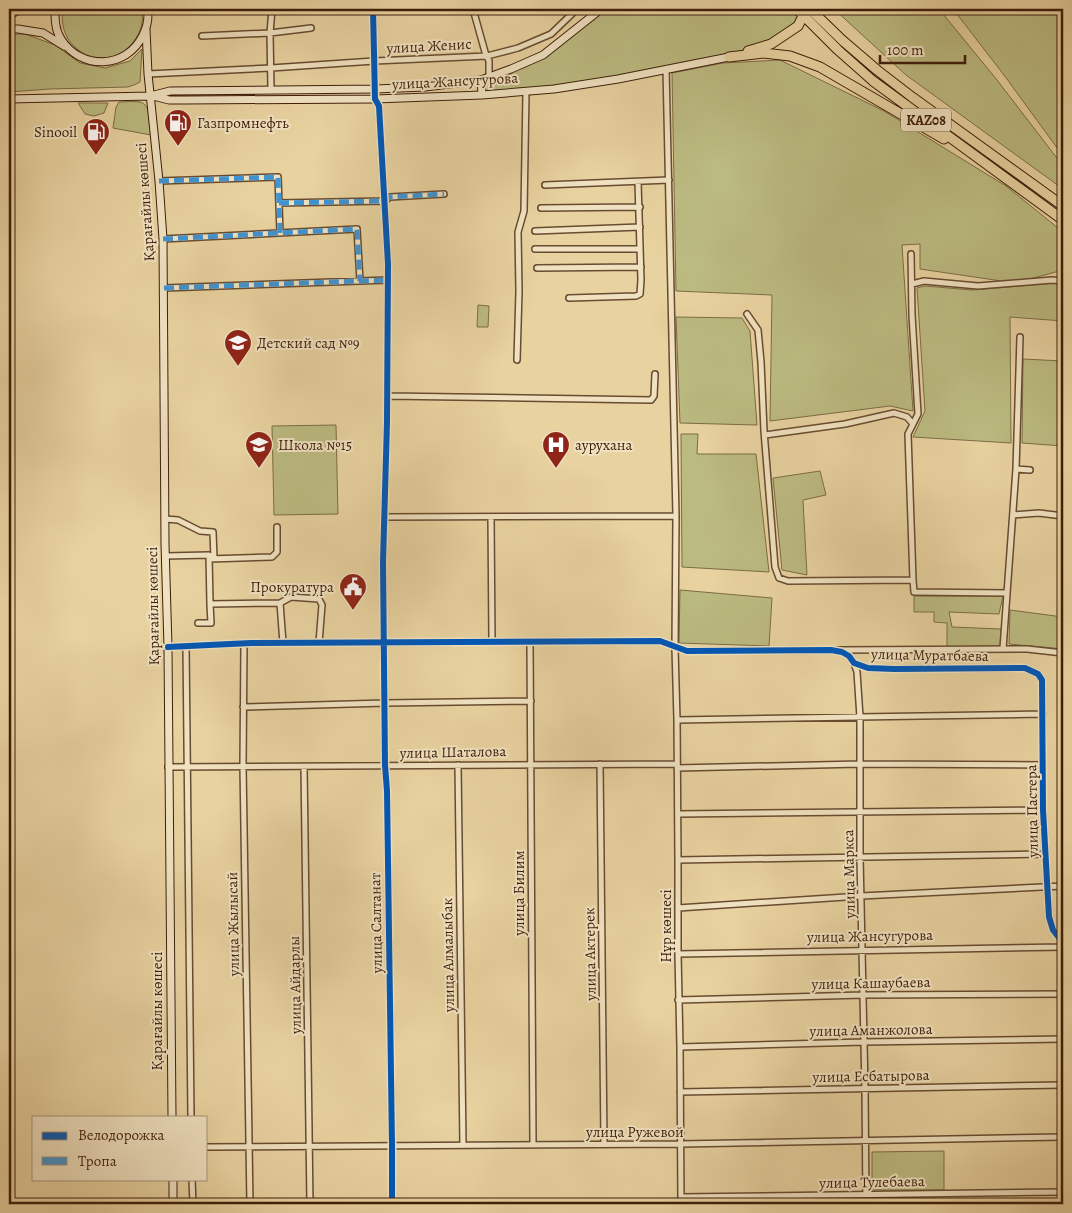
<svg xmlns="http://www.w3.org/2000/svg" width="1072" height="1213" viewBox="0 0 1072 1213" font-family="Alegreya,serif">
  <style>
    .green { fill: #bbba80; stroke: #7c6c45 }
    .lines { fill: none; stroke-linecap: round; stroke-linejoin: round }
    .street-casing { stroke: #684b30; stroke-width: 8 }
    .secondary-casing { stroke: #3e1e0a; stroke-width: 9 }
    .highway-casing { stroke: #3e1e0a; stroke-width: 11 }
    .street { stroke: #f0e2c1; stroke-width: 5 }
    .secondary { stroke: #f0e2c1; stroke-width: 7 }
    .highway { stroke: #e8d2a0; stroke-width: 9 }
    .quiet { stroke: #3f94d2; stroke-width: 5; stroke-dasharray: 10 5; stroke-linecap: butt }
    .cycleway-casing { stroke: #f0e2c1; stroke-width: 9 }
    .cycleway { stroke: #0057b8; stroke-width: 6 }
    .labels { text-anchor: middle; stroke-width: 4; stroke-linejoin: round; paint-order: stroke }
    .shield { fill: #f0e2c1; stroke: #735941; stroke-width: 1 }
    .shield-label { font-size: 14px; font-weight: bold; fill: #3e1e0a }
    .street-label { font-size: 15px; fill: #3e1e0a; stroke: #f0e2c1 }
    .poi-label { font-size: 15px; fill: #3e1e0a; stroke: #f0e2c1; text-anchor: start }
  </style>
  <rect width="100%" height="100%" fill="#e8d2a0"/>
  <filter id="stains"><feTurbulence type="fractalNoise" baseFrequency=".004" numOctaves="4"/><feColorMatrix values="0 0 0 0 .2 0 0 0 0 .09 0 0 0 0 .02 0 0 0 .5 -.17"/></filter>
  <radialGradient id="worn" r=".72"><stop offset=".6" stop-color="#630" stop-opacity="0"/><stop offset="1" stop-color="#630" stop-opacity=".3"/></radialGradient>
  <path class="green" d="M63 9H141C144 19 142 29 136 38 112 77 55 54 63 9Z
    M598 9H797L801 21 773 43 729 57 578 85 482 95 481 80 543 55Z
    M834 9H939L997 80 1063 166V189L906 75Z
    M953 9H1063V156L1004 75Z
    M9 34H25L55 45 80 63 105 68 130 61 142 49 140 82 134 85 128 87 49 89 9 92Z
    M780 60 884 111 1006 186 1063 232V270L1015 283 920 269V244L902 245 913 411 890 406 770 421 772 295 676 291 672 73 723 63Z
    M119 102C125 102 134 101 140 102 152 105 150 126 151 135L113 128 116 107Z
    M78 103H108L104 113 94 116 85 114Z
    M1056 283H1063V321L1010 317 1011 443 913 437 925 411 917 288 925 286 972 290Z
    M478 305 489 306 488 327H477Z
    M676 317 742 318 750 331 757 425 680 423Z
    M1023 359 1063 361V446L1022 443Z
    M336 425 338 514 274 515 272 426Z
    M681 434H698L697 454H756L769 572 682 567Z
    M820 471 826 495 803 500 807 575 782 570 773 478Z
    M680 590 772 598 769 646 679 643Z
    M914 596H1003L999 614 949 612 952 627 1001 629 1000 646 947 647V623L934 622V612H914Z
    M1010 610 1063 617V649L1009 644Z
    M944 1151V1190H872V1152Z"/>
  <g class="lines">
    <defs>
      <path id="street" d="M373 9 375 99 379 106 388 264 387 422 383 562 385 765 387 791 392 1146V1204
        M473 9 485 52 489 61V77
        M202 36 270 33 311 28
        M666 69 676 516 675 648 677 720 678 860V954L680 1047 681 1204
        M148 74 271 68 374 61 487 56 518 48 551 34 577 9
        M271 90 270 33 272 9
        M159 181 278 177 280 233
        M545 185 669 180
        M279 203 385 201 390 197 444 194
        M541 208 640 207
        M535 231 640 227
        M163 239 357 229 360 281
        M535 249H640
        M911 254 912 315 918 414 908 434 913 580
        M537 268 641 267
        M912 284 924 281 978 286 1052 280 1063 281
        M164 288 388 280
        M569 298 636 296 640 294 641 280 638 182
        M747 314 758 330 761 362 764 431 775 567 779 578 788 581 913 580 914 592 1007 593
        M517 360 519 291 518 232 524 211 526 92
        M387 396 651 400 654 396 655 374
        M765 435 845 424 894 413 907 417 913 424
        M1016 469 1020 337
        M1013 515 1039 513 1063 516
        M384 517 676 516
        M491 517 492 642
        M165 519 178 520 200 531 213 532 214 559
        M165 556 209 555 210 604 280 603 283 643
        M209 559 272 557 277 552V527
        M280 603 291 597 319 599 322 605 319 643
        M198 623H211L210 604
        M530 642 533 1145
        M244 643 243 766 250 1204
        M186 646 191 1117
        M168 647 251 643 660 641 687 651 831 650 842 652 849 656 854 663 868 668 894 669 1025 668 1038 674 1042 680 1043 810 1049 917 1053 930 1063 943
        M1003 649 1016 469 1030 470
        M839 650 1027 649 1063 653
        M854 663 857 672 860 717V857L865 1089 866 1204
        M243 707 385 703 531 701
        M677 720 1043 714
        M600 764 604 1144
        M458 765 463 1145
        M304 766 310 1204
        M168 767 677 764
        M677 768 860 764 1043 765
        M678 814 1043 810
        M678 860 1045 854
        M678 908 861 896 1063 886
        M678 954 1063 947
        M678 1000 863 995 1063 994
        M680 1047 864 1042 1063 1039
        M680 1092 1063 1085
        M206 1147 680 1144 1063 1137
        M192 1179 193 1204
        M681 1197 1063 1192"/>
      <path id="secondary" d="M55 9C55 19 55 30 61 39 81 71 127 69 143 35 147 27 149 17 147 9
        M9 15 22 9
        M9 29H18L43 33 64 46
        M146 29 148 74 159 181 163 239 165 544 168 647 172 1117
        M481 80 482 95
        M153 96 169 100H184L375 99 482 95 554 89 618 79 729 57
        M9 99 150 96 170 91 375 89 425 87 458 83 481 80 511 69 543 55 596 13 599 9
        M173 1179V1204"/>
      <path id="highway" d="M797 9 838 50 873 81 1063 220
        M810 9 842 40 877 70 912 97 1063 206
        M748 51 771 44 798 26 803 16V12
        M729 57 764 53 790 56 820 67 944 139"/>
    </defs>
    <use href="#street" class="street-casing"/>
    <use href="#secondary" class="secondary-casing"/>
    <use href="#highway" class="highway-casing"/>
    <use href="#street" class="street"/>
    <use href="#secondary" class="secondary"/>
    <use href="#highway" class="highway"/>
    <path class="quiet" d="M159 181 278 177 280 233
      M279 203 385 201 390 197 444 194
      M163 239 357 229 360 281
      M164 288 388 280"/>
    <defs>
      <path id="cycleway" d="M373 9 375 99 379 106 388 264 387 422 383 562 385 765 387 791 392 1146V1204
        M168 647 251 643 660 641 687 651 831 650 842 652 849 656 854 663 868 668 894 669 1025 668 1038 674 1042 680 1043 810 1049 917 1053 930 1063 943"/>
    </defs>
    <use href="#cycleway" class="cycleway-casing"/>
    <use href="#cycleway" class="cycleway"/>
  </g>
  <defs>
    <symbol id="fuel-pin" viewBox="-11 -11 22 30"><path d="M0 17L-7.5 6A9.5 9.5 0 1 1 7.5 6Z" fill="#8f2418" stroke="#f0e2c1"/><path d="M-5.5-6h7V0h2V4h1.3V-2.5L3-4.5l.8-.8L6-3V5H2.5V1h-1V6h-7ZM-4.2-4.7v3.2H.2V-4.7Z" fill="#fff"/></symbol>
    <symbol id="school-pin" viewBox="-11 -11 22 30"><path d="M0 17L-7.5 6A9.5 9.5 0 1 1 7.5 6Z" fill="#8f2418" stroke="#f0e2c1"/><path d="M0-5L7-2L0 1L-7-2ZM-4 1L0 2.5L4 1V4Q0 6-4 4Z" fill="#fff"/></symbol>
    <symbol id="hospital-pin" viewBox="-11 -11 22 30"><path d="M0 17L-7.5 6A9.5 9.5 0 1 1 7.5 6Z" fill="#8f2418" stroke="#f0e2c1"/><path d="M-5-5h3v3.5h4V-5h3V5h-3V1.5h-4V5h-3Z" fill="#fff"/></symbol>
    <symbol id="civic-pin" viewBox="-11 -11 22 30"><path d="M0 17L-7.5 6A9.5 9.5 0 1 1 7.5 6Z" fill="#8f2418" stroke="#f0e2c1"/><path d="M-.6-6.5H3V-4.5H.6V-3L4-1V1h2V6H-6V1h2V-1L-.6-3ZM-1.2 2.5V6h2.4V2.5Z" fill="#fff"/></symbol>
  </defs>
  <g fill-rule="evenodd">
    <use href="#fuel-pin" x="162" y="107" width="32" height="43"/>
    <use href="#fuel-pin" x="80" y="116" width="32" height="43"/>
    <use href="#school-pin" x="222" y="327" width="32" height="43"/>
    <use href="#school-pin" x="243" y="429" width="32" height="43"/>
    <use href="#hospital-pin" x="540" y="429" width="32" height="43"/>
    <use href="#civic-pin" x="337" y="571" width="32" height="43"/>
  </g>
  <g class="labels">
    <rect class="shield" x="901" y="108.5" width="50" height="23" rx="4"/>
    <g class="shield-label">
      <text x="926" y="125">KAZ08</text>
    </g>
    <g class="street-label">
      <text transform="translate(429 46) rotate(-3)" y="5">улица Женис</text>
      <text transform="translate(455 81) rotate(-3)" y="5">улица Жансугурова</text>
      <text transform="translate(145 202) rotate(-94)" y="5">Қарағайлы көшесі</text>
      <text transform="translate(153 606) rotate(-91)" y="5">Қарағайлы көшесі</text>
      <text transform="translate(930 655) rotate(1)" y="5">улица Муратбаева</text>
      <text transform="translate(453 752) rotate(-1)" y="5">улица Шаталова</text>
      <text transform="translate(1032 811) rotate(-91)" y="5">улица Пастера</text>
      <text transform="translate(849 874) rotate(-91)" y="5">улица Маркса</text>
      <text transform="translate(519 893) rotate(-90)" y="5">улица Билим</text>
      <text transform="translate(376 923) rotate(-91)" y="5">улица Салтанат</text>
      <text transform="translate(233 924) rotate(-91)" y="5">улица Жылысай</text>
      <text transform="translate(666 926) rotate(-90)" y="5">Нұр көшесі</text>
      <text transform="translate(870 936) rotate(-1)" y="5">улица Жансугурова</text>
      <text transform="translate(590 954) rotate(-91)" y="5">улица Актерек</text>
      <text transform="translate(448 955) rotate(-91)" y="5">улица Алмалыбак</text>
      <text transform="translate(871 983) rotate(-1)" y="5">улица Кашаубаева</text>
      <text transform="translate(295 985) rotate(-91)" y="5">улица Айдарлы</text>
      <text transform="translate(157 1011) rotate(-90)" y="5">Қарағайлы көшесі</text>
      <text transform="translate(871 1030) rotate(-1)" y="5">улица Аманжолова</text>
      <text transform="translate(871 1076) rotate(-1)" y="5">улица Есбатырова</text>
      <text x="635" y="1137">улица Ружевой</text>
      <text transform="translate(872 1182) rotate(-1)" y="5">улица Тулебаева</text>
    </g>
    <g class="poi-label">
      <text x="197" y="128">Газпромнефть</text>
      <text x="77" y="137" text-anchor="end">Sinooil</text>
      <text x="257" y="348">Детский сад №9</text>
      <text x="278" y="450">Школа №15</text>
      <text x="575" y="450">аурухана</text>
      <text x="334" y="592" text-anchor="end">Прокуратура</text>
    </g>
  </g>
  <rect width="1072" height="1213" fill="none" stroke="#e8d2a0" stroke-width="30"/>
  <rect x="10" y="10" width="1052" height="1193" fill="none" stroke="#3e1e0a" stroke-width="2.5"/>
  <rect x="15" y="15" width="1042" height="1183" fill="none" stroke="#3e1e0a"/>
  <rect x="32" y="1116" width="175" height="65" fill="#f0e2c1" stroke="#a99478"/>
  <rect x="42" y="1132" width="25" height="8" fill="#0057b8" stroke="#a99478"/>
  <text x="78" y="1140" font-size="15" fill="#3e1e0a">Велодорожка</text>
  <rect x="42" y="1157" width="25" height="8" fill="#3f94d2" stroke="#a99478"/>
  <text x="78" y="1166" font-size="15" fill="#3e1e0a">Тропа</text>
  <path d="M880 55v8h85v-8" fill="none" stroke="#3e1e0a" stroke-width="2.5"/>
  <text x="887" y="55" font-size="15" fill="#3e1e0a" stroke="#f0e2c1" stroke-width="4" paint-order="stroke">100 m</text>
  <rect width="100%" height="100%" filter="url(#stains)"/>
  <rect width="100%" height="100%" fill="url(#worn)"/>
</svg>
